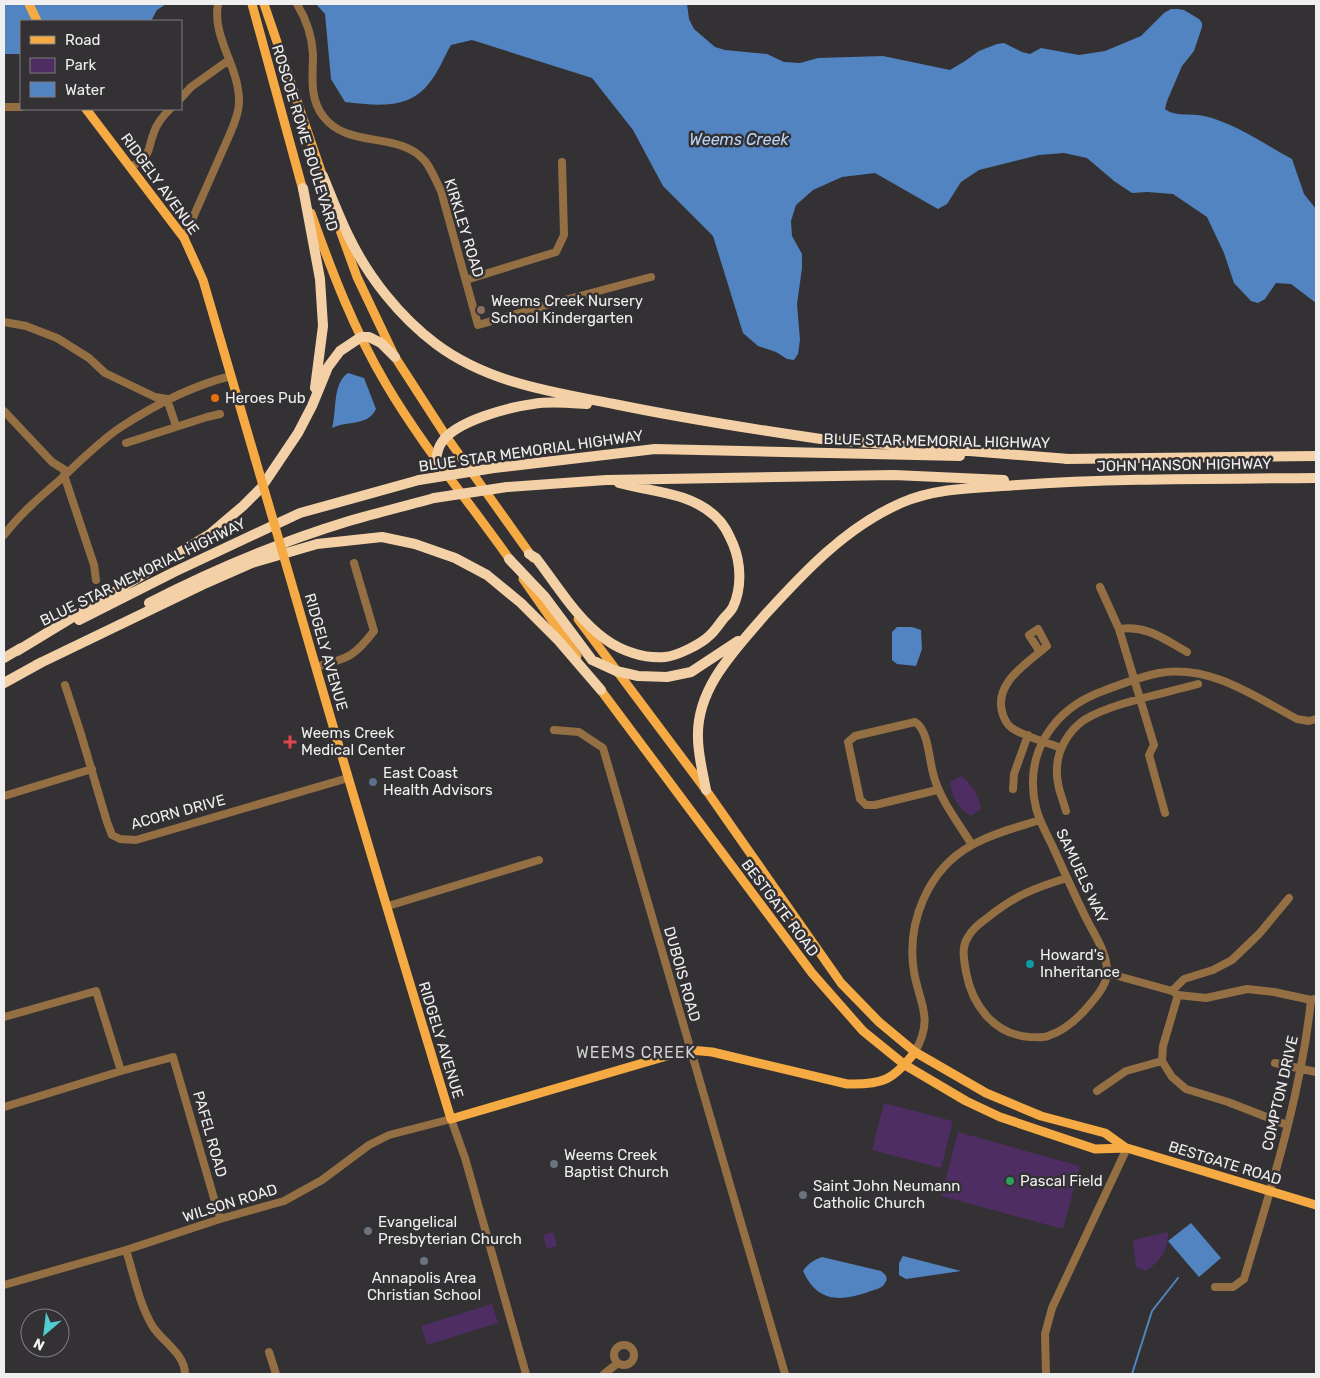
<svg xmlns="http://www.w3.org/2000/svg" width="1320" height="1378" viewBox="0 0 1320 1378" font-family="Rubik,sans-serif">
  <style>
    .green { fill: #4e2d63 }
    .water { fill: #5184c1 }
    .lines { fill: none; stroke-linecap: round; stroke-linejoin: round }
    .stream { stroke: #5184c1; stroke-width: 2 }
    .minor { stroke: #946f43; stroke-width: 8 }
    .major { stroke: #f5aa44; stroke-width: 9 }
    .highway { stroke: #f4d0a6; stroke-width: 10 }
    .major-bridge { stroke: #f5aa44; stroke-width: 9 }
    .highway-bridge { stroke: #f4d0a6; stroke-width: 10 }
    .education-dot { fill: #8d6e63; stroke: #333133; stroke-width: 2 }
    .food-dot { fill: #e8710a; stroke: #333133; stroke-width: 2 }
    .health-dot { fill: #e0444e; stroke: #333133; stroke-width: 2 }
    .service-dot { fill: #5c6f8a; stroke: #333133; stroke-width: 2 }
    .culture-dot { fill: #0f9aa8; stroke: #333133; stroke-width: 2 }
    .worship-dot { fill: #6b7280; stroke: #333133; stroke-width: 2 }
    .leisure-dot { fill: #2e9e5b; stroke: #333133; stroke-width: 2 }
    .labels { text-anchor: middle; stroke-width: 5; stroke-linejoin: round; paint-order: stroke }
    .street-label { font-size: 15px; fill: #efeff0; stroke: #333133 }
    .poi-label { font-size: 15px; fill: #efeff0; stroke: #333133; text-anchor: start }
    .water-label { font-size: 16px; font-style: italic; fill: #b9d5f7; stroke: #333133 }
    .neighbourhood-label { font-size: 16px; letter-spacing: 1px; fill: #d1cfd2; stroke: #333133 }
  </style>
  <rect width="100%" height="100%" fill="#333133"/>
  <path class="green" d="M961 776C971 782 980 797 981 809L971 816C959 810 951 795 950 782Z
    M884 1103 953 1121 941 1168 872 1150Z
    M958 1132 1080 1166 1063 1229 941 1196Z
    M553 1232 557 1246 547 1249 543 1235Z
    M1168 1232C1168 1251 1161 1260 1146 1271L1136 1267 1133 1240Z
    M492 1304 498 1323 427 1345 421 1326Z"/>
  <path class="water" d="M4 4H166L157 10 151 21H21V54H4Z
    M316 4H687L689 19 694 29 715 47 725 50 767 54 784 62 800 63 818 58 883 56 950 70 965 61 979 51 997 44 1004 43 1022 52 1030 54 1041 48 1079 55 1105 51 1141 36 1164 13 1171 9H1178L1184 10 1199 19 1202 23V27L1194 51 1182 66 1167 101 1165 109C1174 117 1192 113 1204 116 1235 123 1264 144 1292 159L1304 194 1316 209V303L1291 284 1276 283 1265 299 1258 303 1251 301 1234 283 1224 253 1207 217 1173 194 1147 192 1132 193 1114 181 1087 158 1064 153 1039 155 979 170 961 182 947 204 938 209 875 173 842 177 813 190 796 205 791 221 792 236 802 254V268L797 304 800 340 798 354 794 360 787 359 776 352 758 346 743 333 713 236 663 186 633 130 592 78 472 40 451 45C444 57 439 71 430 82 409 111 376 105 345 102L331 79 325 14Z
    M348 373 364 378 376 409C367 427 348 420 332 428 337 411 332 384 348 373Z
    M897 627H912L921 630 922 649 916 666 897 664 892 660V632Z
    M1191 1223 1221 1258 1199 1277 1168 1241Z
    M903 1256 961 1271 906 1279 899 1275V1263Z
    M822 1257 881 1271C885 1274 889 1278 885 1283 882 1289 873 1290 868 1292 840 1302 817 1302 803 1271 808 1264 813 1260 822 1257Z"/>
  <g class="lines">
    <path class="stream" d="M1132 1374 1152 1311 1178 1278"/>
    <path class="minor" d="M297 4C306 19 312 36 313 54 313 75 309 98 323 116 348 150 399 130 425 161 432 170 436 181 441 191L478 325 561 301 651 277
      M181 98 191 87 229 60
      M4 107H21
      M131 167C153 154 146 153 154 132 157 123 164 115 170 109
      M184 238 229 136C234 125 240 111 239 99 238 65 212 37 218 4
      M466 280 556 252 564 235 562 162
      M4 322 26 326 57 338 89 358 105 373 155 397 167 399 176 426
      M4 411 52 462 68 472
      M126 443 207 417 220 414
      M64 475 94 565 96 580
      M4 535C20 514 41 496 61 479 79 462 101 440 121 427 156 404 191 386 231 376
      M1100 587 1119 629 1154 745 1149 755 1165 813
      M1119 629C1147 625 1164 639 1187 652
      M1040 652 1029 635 1038 629 1047 646C1026 664 992 684 1003 715 1005 721 1009 727 1015 730 1029 738 1046 742 1061 748
      M316 667C348 658 353 658 374 631L354 563
      M65 685 80 731 107 822 112 835 120 839 136 840 348 778
      M554 730 579 732 603 748 785 1374
      M1013 789 1014 774 1028 735
      M937 790 875 805H866L860 799 848 742 855 736 915 722C928 729 929 759 933 773 939 799 958 822 972 845
      M4 796 92 769
      M1066 811C1062 797 1056 784 1057 769 1057 751 1068 731 1084 720 1111 703 1166 693 1198 684
      M1067 878C1034 888 1014 896 987 918 980 923 972 929 968 937 961 948 964 959 966 972 972 1005 994 1035 1030 1037 1036 1037 1043 1038 1048 1036 1063 1031 1074 1022 1084 1011 1093 1001 1107 986 1107 973 1108 954 1094 934 1086 918 1074 894 1063 869 1052 845 1046 833 1039 820 1036 808 1023 754 1053 709 1103 691 1121 684 1140 677 1159 673 1210 664 1254 696 1297 719L1309 721 1316 719
      M388 906 539 860
      M1107 973 1172 991 1178 995 1206 998 1247 989 1274 992 1311 1000 1314 999
      M1172 991 1184 979 1213 970 1232 960 1259 934 1289 898
      M1178 995 1163 1046 1162 1061 1172 1077 1186 1089 1228 1102 1287 1125
      M4 1017 96 991 121 1071
      M915 1052C934 1017 920 1006 914 972 906 923 928 869 972 845 993 833 1018 827 1040 820
      M1275 1063 1316 1072
      M1097 1091 1126 1071 1162 1061
      M4 1107 121 1071 173 1057 220 1219
      M126 1250C134 1275 139 1304 153 1327 163 1342 185 1354 185 1374
      M4 1285 126 1250 220 1219 284 1201 322 1180 369 1145 389 1135 451 1119 465 1158 526 1374
      M1215 1287H1233L1244 1279C1271 1188 1301 1095 1311 1000
      M614 1355a10 10 0 1 1 20 0a10 10 0 1 1-20 0Z
      M269 1352 276 1374
      M604 1374 618 1363
      M1046 1374 1045 1334 1052 1308 1127 1148"/>
    <path class="major" d="M29 4 37 21
      M252 4 304 194
      M264 4 325 183
      M86 109 184 238 203 280 255 458
      M311 213C332 272 354 330 386 384 423 447 471 504 513 564
      M336 219 357 277 395 357 446 436 533 558
      M523 579 577 656
      M295 595C345 770 398 945 451 1119L660 1058 690 1050 712 1052 847 1084C883 1085 893 1080 915 1052
      M578 619 706 790 841 983 879 1022 915 1052 986 1093 1041 1116 1105 1133 1126 1148
      M597 685 812 973 863 1031 905 1065 966 1101 1000 1117 1095 1149 1127 1148 1316 1205"/>
    <path class="highway" d="M323 176C331 196 339 216 348 235 368 277 400 317 436 344 488 383 552 392 614 404 682 418 752 429 821 439 849 442 878 443 907 446 961 450 1015 455 1069 459
      M303 188 320 279 323 326 315 388
      M1065 459 1316 456
      M436 460C437 453 438 447 442 442 456 421 509 407 533 404 551 401 569 403 587 404
      M494 468 655 449 960 456
      M507 487 606 480 894 475 1004 480
      M529 554 536 558C557 585 576 618 605 639 621 651 645 659 665 657 677 656 701 644 709 636 715 631 719 624 724 618 727 615 731 611 733 607 742 588 741 563 733 544 728 533 724 524 715 516 689 492 651 492 619 483
      M509 559 545 597 592 660 616 671 638 676 667 677 691 672 738 641
      M149 603C213 570 280 542 349 521 377 513 405 506 434 498
      M79 620 174 572 300 513 419 480
      M17 651 210 534 243 506 261 488 298 433 312 406 328 367 340 351 361 337H369L381 343 395 357
      M4 658 21 648
      M36 665 202 585 252 563 317 544 382 537 415 544 455 558 487 575 521 603 558 640 601 690
      M4 683 42 662
      M706 790C703 773 698 755 698 738 696 689 734 651 764 616 804 572 846 527 901 503 938 487 979 488 1018 485 1117 478 1217 479 1316 478"/>
    <path class="major-bridge" d="M255 458 295 595"/>
    <path class="highway-bridge" d="M419 480 494 468
      M434 498 507 487"/>
  </g>
  <circle class="education-dot" cx="481" cy="310" r="5"/>
  <circle class="food-dot" cx="215" cy="398" r="5"/>
  <path class="health-dot" d="M287.5 734.5h5v5h5v5h-5v5h-5v-5h-5v-5h5z"/>
  <circle class="service-dot" cx="373" cy="782" r="5"/>
  <circle class="culture-dot" cx="1030" cy="964" r="5"/>
  <g class="worship-dot">
    <circle cx="554" cy="1164" r="5"/>
    <circle cx="803" cy="1195" r="5"/>
    <circle cx="368" cy="1231" r="5"/>
    <circle cx="424" cy="1261" r="5"/>
  </g>
  <circle class="leisure-dot" cx="1010" cy="1181" r="5"/>
  <g class="labels">
    <g class="street-label">
      <text transform="translate(305 138) rotate(73)" y="5">ROSCOE ROWE BOULEVARD</text>
      <text transform="translate(160 184) rotate(54)" y="5">RIDGELY AVENUE</text>
      <text transform="translate(464 228) rotate(73)" y="5">KIRKLEY ROAD</text>
      <text transform="translate(937 441) rotate(1)" y="5">BLUE STAR MEMORIAL HIGHWAY</text>
      <text transform="translate(531 451) rotate(-8)" y="5">BLUE STAR MEMORIAL HIGHWAY</text>
      <text transform="translate(1184 465) rotate(-1)" y="5">JOHN HANSON HIGHWAY</text>
      <text transform="translate(143 572) rotate(-26)" y="5">BLUE STAR MEMORIAL HIGHWAY</text>
      <text transform="translate(326 652) rotate(74)" y="5">RIDGELY AVENUE</text>
      <text transform="translate(178 812) rotate(-15)" y="5">ACORN DRIVE</text>
      <text transform="translate(1082 876) rotate(65)" y="5">SAMUELS WAY</text>
      <text transform="translate(780 908) rotate(53)" y="5">BESTGATE ROAD</text>
      <text transform="translate(682 974) rotate(74)" y="5">DUBOIS ROAD</text>
      <text transform="translate(441 1040) rotate(73)" y="5">RIDGELY AVENUE</text>
      <text transform="translate(1280 1093) rotate(-77)" y="5">COMPTON DRIVE</text>
      <text transform="translate(210 1134) rotate(74)" y="5">PAFEL ROAD</text>
      <text transform="translate(1225 1163) rotate(17)" y="5">BESTGATE ROAD</text>
      <text transform="translate(230 1203) rotate(-17)" y="5">WILSON ROAD</text>
    </g>
    <g class="poi-label">
      <text x="491" y="306">Weems Creek Nursery<tspan x="491" dy="17">School Kindergarten</tspan></text>
      <text x="225" y="403">Heroes Pub</text>
      <text x="301" y="738">Weems Creek<tspan x="301" dy="17">Medical Center</tspan></text>
      <text x="383" y="778">East Coast<tspan x="383" dy="17">Health Advisors</tspan></text>
      <text x="1040" y="960">Howard's<tspan x="1040" dy="17">Inheritance</tspan></text>
      <text x="564" y="1160">Weems Creek<tspan x="564" dy="17">Baptist Church</tspan></text>
      <text x="1020" y="1186">Pascal Field</text>
      <text x="813" y="1191">Saint John Neumann<tspan x="813" dy="17">Catholic Church</tspan></text>
      <text x="378" y="1227">Evangelical<tspan x="378" dy="17">Presbyterian Church</tspan></text>
      <text x="424" y="1283" text-anchor="middle">Annapolis Area<tspan x="424" dy="17">Christian School</tspan></text>
    </g>
    <g class="water-label">
      <text x="739" y="145">Weems Creek</text>
    </g>
    <g class="neighbourhood-label">
      <text x="636" y="1058">WEEMS CREEK</text>
    </g>
  </g>
  <rect width="1320" height="1378" fill="none" stroke="#efeff0" stroke-width="10"/>
  <rect x="20" y="20" width="162" height="90" fill="#333133" stroke="#7e7d7f"/>
  <rect x="30" y="36" width="25" height="8" fill="#f5aa44" stroke="#7e7d7f"/>
  <text x="65" y="45" font-size="15" fill="#efeff0">Road</text>
  <rect x="30" y="58" width="25" height="15" fill="#4e2d63" stroke="#7e7d7f"/>
  <text x="65" y="70" font-size="15" fill="#efeff0">Park</text>
  <rect x="30" y="82" width="25" height="15" fill="#5184c1" stroke="#7e7d7f"/>
  <text x="65" y="95" font-size="15" fill="#efeff0">Water</text>
  <g transform="translate(45 1333) rotate(208)"><circle r="24" fill="#333133" stroke="#7e7d7f"/>
  <path d="M0-4L9 19L0 12L-9 19Z" fill="#51ccd3"/>
  <text y="-8" font-size="14" font-weight="bold" text-anchor="middle" fill="#efeff0">N</text>
  </g>
</svg>
